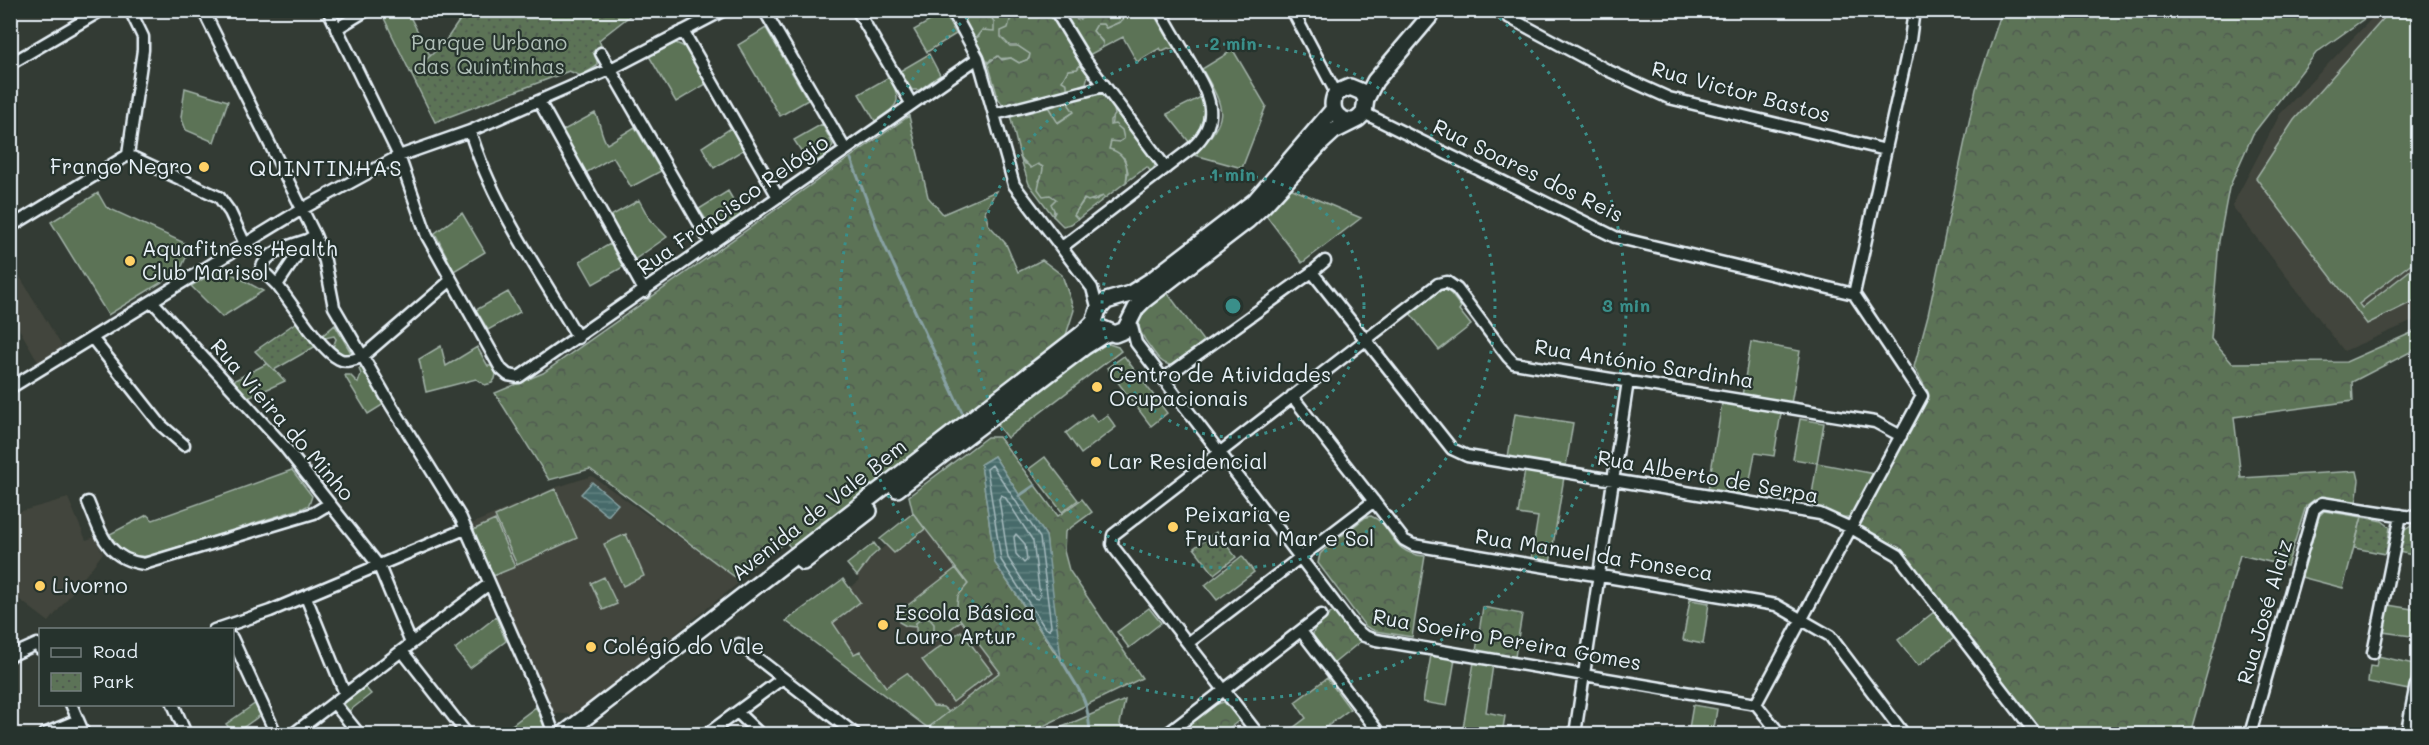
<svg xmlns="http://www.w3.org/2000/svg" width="2429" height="745" viewBox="0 0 2429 745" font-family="Mali,sans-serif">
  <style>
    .built { fill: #42453c }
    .grass { fill: #5c7357; stroke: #a2b2a8; stroke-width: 1.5 }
    .forest { fill: url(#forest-crowns); stroke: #a2b2a8; stroke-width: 1.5; fill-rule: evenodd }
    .park { fill: url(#park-dots); stroke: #a2b2a8; stroke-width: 1.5 }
    .water { fill: url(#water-rules); stroke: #87a1a3; stroke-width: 1.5 }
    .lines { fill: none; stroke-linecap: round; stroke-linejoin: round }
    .shore { stroke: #a7bbbf; stroke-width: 1.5 }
    .stream { stroke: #87a1a3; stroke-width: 3 }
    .street-casing { stroke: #e8f1f8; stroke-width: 15 }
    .secondary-casing { stroke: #e8f1f8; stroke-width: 20 }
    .street { stroke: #26332d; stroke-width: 10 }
    .secondary { stroke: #26332d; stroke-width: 15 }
    .ring { fill: none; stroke: #3a8f8a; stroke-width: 3; stroke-dasharray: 3 6 }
    .poi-dot { fill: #ffd166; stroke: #26332d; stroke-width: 2 }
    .labels { text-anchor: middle; stroke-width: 4.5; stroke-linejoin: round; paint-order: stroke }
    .park-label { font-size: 21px; fill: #b0bfb8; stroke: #26332d }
    .street-label { font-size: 21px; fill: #e8f1f8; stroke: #26332d }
    .poi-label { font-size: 21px; fill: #e8f1f8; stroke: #26332d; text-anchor: start }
    .neighbourhood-label { font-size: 22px; letter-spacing: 1.5px; fill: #e8f1f8; stroke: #26332d }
    .centre { fill: #3a8f8a; stroke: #26332d; stroke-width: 3 }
    .ring-label { font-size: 18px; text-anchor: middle; font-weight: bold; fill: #3a8f8a; stroke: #26332d; stroke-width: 4.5; stroke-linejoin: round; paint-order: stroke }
  </style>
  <defs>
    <pattern id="forest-crowns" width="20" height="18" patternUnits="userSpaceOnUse" patternTransform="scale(1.5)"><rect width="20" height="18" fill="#5c7357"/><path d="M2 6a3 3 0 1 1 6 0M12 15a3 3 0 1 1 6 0" fill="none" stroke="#505b50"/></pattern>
    <pattern id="park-dots" width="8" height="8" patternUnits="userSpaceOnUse" patternTransform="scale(1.5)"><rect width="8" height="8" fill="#5c7357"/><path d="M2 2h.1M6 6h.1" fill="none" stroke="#505b50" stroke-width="1.8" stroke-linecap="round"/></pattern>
    <pattern id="water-rules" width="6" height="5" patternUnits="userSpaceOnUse" patternTransform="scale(1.5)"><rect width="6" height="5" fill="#466b6a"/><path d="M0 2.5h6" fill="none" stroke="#618180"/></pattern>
  </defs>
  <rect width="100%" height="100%" fill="#333b34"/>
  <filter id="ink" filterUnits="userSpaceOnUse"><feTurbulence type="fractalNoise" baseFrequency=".0167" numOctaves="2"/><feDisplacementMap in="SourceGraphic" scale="12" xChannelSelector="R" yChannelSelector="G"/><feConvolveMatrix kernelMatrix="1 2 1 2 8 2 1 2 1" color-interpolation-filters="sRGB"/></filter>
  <g filter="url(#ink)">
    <path class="built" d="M2379 11H2418V319L2344 351 2232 206 2280 114Z
      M11 262 63 348 39 363 11 315Z
      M592 476 741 581 575 715 552 713 469 525 554 488Z
      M68 498 86 540 95 537 103 553 49 622 11 593V514Z
      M925 529 968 584 956 614 1000 673 928 728 796 629 860 580 857 576 863 566 885 546 887 544 894 553Z"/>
    <path class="grass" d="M383 10 407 11 431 57 411 74 381 12Z
      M2391 10 2411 11 2414 15 2418 12V258L2359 304 2362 308 2418 264V299L2367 324 2256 178 2294 120Z
      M988 11H1019L1010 20 1018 46 1030 54 1029 59 1019 63 1011 58 991 59 988 63 975 39 979 36 989 13Z
      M1122 11H1152L1175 50 1168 48 1162 51 1160 48 1137 62 1123 37 1102 48 1103 42 1093 31 1097 24H1103L1106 28 1122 21Z
      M944 13 956 34 927 52 914 30Z
      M766 28 808 100 780 116 738 45Z
      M676 43 685 47 706 84 676 102 649 56Z
      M1233 50 1266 106 1242 168 1195 155C1229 117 1227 112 1202 69Z
      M929 54 940 75 919 90H912L900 71Z
      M1081 64 1088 75 1086 83 1067 90 1062 81 1068 70 1077 69Z
      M889 77C904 104 898 105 875 121L859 94Z
      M185 88 228 101 214 142 186 130 181 117Z
      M1203 96C1210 115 1202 129 1190 143L1167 114Z
      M1070 99 1074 112 1057 123 1047 105Z
      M1115 108 1152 158 1155 165 1152 173 1147 167 1126 182 1128 172 1124 158 1109 149C1113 135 1109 122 1115 108Z
      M595 113C601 123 600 134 607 144L635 127 661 171 631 187 613 157 584 174 560 132Z
      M822 124 833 145 828 154 811 166 794 140Z
      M731 128 743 150 714 168 702 147Z
      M1020 157 1025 164H1038L1043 167V174L1039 181 1056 199 1053 216 1029 184Z
      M1290 188 1361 218 1302 263 1265 214Z
      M728 191 742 215 722 229 713 230 699 209Z
      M98 193 106 207 191 246 180 271 108 315 51 222Z
      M1103 196 1105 198 1078 219 1073 215 1085 199 1094 201Z
      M639 200 650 220 667 237 634 260 609 217Z
      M462 213 485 252 454 271 435 233Z
      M610 244 623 267 593 284 580 261Z
      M218 270 227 271 263 291 222 317 191 286Z
      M1444 289 1451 294 1461 307 1459 310 1471 325 1439 350 1409 312 1435 292Z
      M508 292 520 312 488 330 476 310Z
      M335 325 353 356C344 357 338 355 333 347L336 339 334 336 325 338 323 335Z
      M1751 342 1800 351 1791 404 1742 396Z
      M1109 344 1118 347 1121 351 1007 438 996 424 1098 346Z
      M441 346 446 366 477 347 488 366H493L496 374 495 379 492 383 485 385 476 379 426 392 419 359Z
      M1124 356 1167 413 1151 426 1107 368Z
      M268 363 285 381 248 398 233 381Z
      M362 366 384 404 368 414 346 378 345 375H350L358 383 361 374 359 369Z
      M1722 403 1781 413 1774 456 1755 453 1747 497 1708 490Z
      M1091 414 1097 422 1107 415 1116 427 1081 454 1066 433Z
      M1515 414 1573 423 1566 466 1508 457Z
      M1800 419 1824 423 1817 463 1875 474 1851 516C1839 521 1822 510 1810 507L1817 463 1793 459Z
      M1045 457 1078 500 1062 512 1029 469Z
      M292 470 312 496 309 505 303 508 149 556C131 558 118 550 110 534L147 515 153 520Z
      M1525 470 1564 477 1550 564 1531 560 1538 517 1518 514Z
      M555 489 577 538 517 565 495 516Z
      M2324 511 2362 517 2343 588 2301 577 2319 516Z
      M913 513 925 529 894 553 880 539Z
      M495 520 515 567 493 576 473 530Z
      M626 534 644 576 623 586 604 544Z
      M874 543 879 550 871 557 857 576 847 564Z
      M1242 556 1254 572 1217 600 1205 585Z
      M956 568 968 584 962 591 956 614 962 620 931 644 928 637 932 620 925 617 916 623 915 627 906 626 899 622V612Z
      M604 577 617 604 603 610 591 583Z
      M843 579 860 602 833 623 854 654 860 651 886 687 907 673 933 706 943 707 949 712 928 728 786 621Z
      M1690 600 1709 603 1703 644 1683 640Z
      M2388 605 2418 610V637L2383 632Z
      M1149 608 1161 623 1129 648 1117 632Z
      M1934 612 1954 638 1918 666 1898 640Z
      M496 617 506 641 470 668 455 649Z
      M961 631 992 672 953 702 922 660Z
      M1431 655 1455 659 1447 706 1423 702Z
      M2378 656 2414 664 2409 690 2368 682 2370 666 2376 667Z
      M1474 662 1493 665 1486 712 1505 716 1502 734H1462Z
      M1327 678 1350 709 1317 734H1285L1306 718 1295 702Z
      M365 687 371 694 348 712 344 706 345 703Z
      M1125 700 1120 724 1125 734H1046Z
      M256 703 262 714 234 734 226 724Z
      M1693 705 1717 709 1713 734H1688Z
      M536 707 544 726 545 734H500Z"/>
    <path class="forest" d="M1048 10 1081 64 1077 69 1068 70 1062 81 1067 84V90L1010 105 1002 104 998 98 988 63 998 56 1002 60 1011 58 1019 63 1029 59 1030 54 1018 46H1010L1001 37V31L1008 28 1010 20 1019 11Z
      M958 11H988L994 22V31L982 30 975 39Z
      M1072 11 1077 20 1083 18 1085 11H1122V21L1106 28 1103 24H1097L1093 31 1103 43 1102 48 1089 55 1067 20 1065 14Z
      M2002 11H2375L2316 53 2253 134 2229 188 2219 241 2211 339 2232 363 2346 362 2418 330V348L2352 382 2353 401 2234 417 2241 478 2357 471 2359 480 2356 505 2326 498 2315 499 2306 506 2287 566 2240 555 2190 734H2043L1904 553 1859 528 1928 392 1914 367 1928 315 1976 89Z
      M1096 93C1107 94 1114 104 1115 115L1110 120V125L1115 124 1122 130 1124 139 1119 142 1111 141 1109 149C1126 153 1129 166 1126 182L1105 198 1103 196 1088 201 1084 199 1074 215 1078 219 1071 224 1063 226 1053 216 1055 212 1051 204 1056 199 1050 195 1043 196 1038 189C1039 181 1043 175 1043 167L1038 164 1031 168 1020 157 1010 115 1047 105 1058 123 1074 112 1069 105 1070 99Z
      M909 116 928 197 943 214 996 191 985 211 988 224 1006 244 1018 272 1042 260 1062 275 1074 310 1066 335 792 549 786 542 735 577 590 469 549 480 495 393 543 373Z
      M1166 291 1204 342 1171 365C1161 364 1156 355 1150 347 1127 318 1142 310 1166 291Z
      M987 437H999L1058 516 1082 499 1092 512 1065 532 1064 551 1069 570 1142 678 1027 734H934L928 728 1000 672 956 614 958 596 968 584 913 513 909 496ZM994 456 1046 536 1058 657 995 563 981 464Z
      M1371 516C1394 525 1389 554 1425 556L1412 637 1375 631 1365 626 1318 563 1320 554 1324 550 1366 517Z
      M2411 526 2418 528V556L2398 552 2402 532Z
      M1483 607 1522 614 1515 657 1476 651Z
      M1334 611 1353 636 1361 641 1333 664 1313 635C1314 623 1325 618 1334 611Z
      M1224 702 1240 720 1221 734H1196L1188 724 1214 705Z"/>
    <path class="park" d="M466 11V10L636 11 599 40 601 45 593 52 597 61V66L581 76 569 71 435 122 411 74 444 43Z
      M298 321 316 346 274 370 255 351Z
      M2362 517 2382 521 2390 527 2386 554 2354 548Z
      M1216 532 1236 557 1214 574 1194 548Z
      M922 618H929L934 624V631L929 636 931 643 928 646 923 644 924 637 916 631V623Z"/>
    <path class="water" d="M994 456 1046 536 1061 659 995 563 981 464Z
      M592 482 618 504 608 516 581 494Z"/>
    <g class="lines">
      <path class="shore" d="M992 465 1040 538 1051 626 1049 630 1045 628 1001 560 987 469Z
        M1001 495 1005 497 1033 541 1040 596 1038 599 1034 598 1008 558 999 499Z
        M1016 534 1025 544 1027 560 1024 563 1016 554 1014 537Z"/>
      <path class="stream" d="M851 159 882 240 962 412
        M1019 496 1035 485
        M1060 657C1077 690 1088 693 1090 734"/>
      <defs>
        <path id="street" d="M203 10 315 235 325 261 334 307 388 400 461 518 546 712 554 734
          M328 10 399 156 427 236 501 369 508 375 519 377 978 58
          M764 10 845 149
          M857 10 911 103
          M952 10 978 58 1014 185 1092 288 1098 310
          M1055 10 1086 61 1166 168
          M1292 10 1336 93
          M1495 10 1609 71 1669 98 1886 150
          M336 29 367 10
          M683 31 778 197
          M601 53 711 244
          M10 64 102 10
          M539 101 645 292
          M1364 113 1615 237 1854 294
          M995 114 1104 86
          M470 131C492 204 540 272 578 338
          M128 155 219 197 230 212 245 244
          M128 155 143 50V37L130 10
          M10 227 128 155
          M315 235 307 240 277 285C292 303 320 350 339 359 346 363 355 359 362 357L450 281
          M1062 247 1193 147C1225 117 1206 90 1188 59 1179 43 1169 27 1160 10
          M1312 272 1325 261
          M277 285 261 269C267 251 291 245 307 240
          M1854 294 1910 40 1914 10
          M152 301 284 446 379 566 411 643
          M1131 323 1136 343 1354 628 1364 636 1376 640 1756 704 1780 734
          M92 338 161 425 184 445
          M1163 379 1312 272 1452 449 1467 456 1820 514 1851 528 1898 555 2036 734
          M10 388 302 209 399 156 470 131 609 70 724 10
          M1292 396 1404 540 1413 545 1776 605 1830 636 1904 734
          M88 502C101 533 106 559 144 564L314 513 329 504
          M306 597 345 694
          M214 630 270 611 465 529
          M1301 631 1380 734
          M232 638 276 734
          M1188 643 1374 501
          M739 644 855 734
          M402 651 467 734
          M2373 653 2401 515
          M10 656 37 644 40 649
          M334 703 359 734
          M71 704 84 734
          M173 704 186 734
          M1756 704 1922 396 1854 294
          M737 712 760 734
          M44 734 78 720
          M293 734 489 584
          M707 734 783 678
          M1167 734 1321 615
          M1258 734 1114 548 1112 544 1113 535 1438 284 1447 282 1457 289 1508 357 1514 363 1875 422 1901 436
          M1575 734 1628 381
          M2250 734 2314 509 2322 503 2418 518"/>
        <path id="secondary" d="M1366 99 1375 81 1435 10
          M1103 329 1115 334 1125 330 1136 308 1144 300 1248 220 1264 205 1321 143 1334 131 1358 119 1364 113 1366 99 1362 92 1350 87 1336 93C1329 108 1335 120 1352 121
          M897 489 1084 347 1103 335 1109 333
          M803 562 869 511
          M564 734 1082 334 1094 322 1098 310 1106 301 1130 294 1152 280 1255 201 1333 110
          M2409 734 2418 687"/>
      </defs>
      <use href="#street" class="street-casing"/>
      <use href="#secondary" class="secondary-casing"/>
      <use href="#street" class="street"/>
      <use href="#secondary" class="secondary"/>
    </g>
  </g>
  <g class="ring">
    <circle cx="1233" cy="306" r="131"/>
    <circle cx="1233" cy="306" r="262"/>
    <path d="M1493 12A393 393 0 1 1 973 12"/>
  </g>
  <g class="poi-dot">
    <circle cx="204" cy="167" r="6"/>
    <circle cx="130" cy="261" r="6"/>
    <circle cx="1097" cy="387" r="6"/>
    <circle cx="1096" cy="462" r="6"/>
    <circle cx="1173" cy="527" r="6"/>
    <circle cx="40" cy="586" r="6"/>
    <circle cx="883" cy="625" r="6"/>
    <circle cx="591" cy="647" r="6"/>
  </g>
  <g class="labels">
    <g class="park-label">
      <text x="489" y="50">Parque Urbano<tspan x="489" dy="24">das Quintinhas</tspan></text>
    </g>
    <g class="street-label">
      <text transform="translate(1741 92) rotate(15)" y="7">Rua Victor Bastos</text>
      <text transform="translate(1528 171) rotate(26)" y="7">Rua Soares dos Reis</text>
      <text transform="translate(733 205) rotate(-35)" y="7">Rua Francisco Relógio</text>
      <text transform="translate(1644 364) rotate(9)" y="7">Rua António Sardinha</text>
      <text transform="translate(282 420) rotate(49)" y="7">Rua Vieira do Minho</text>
      <text transform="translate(1708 477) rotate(10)" y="7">Rua Alberto de Serpa</text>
      <text transform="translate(819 510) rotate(-38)" y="7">Avenida de Vale Bem</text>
      <text transform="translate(1594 555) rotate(9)" y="7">Rua Manuel da Fonseca</text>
      <text transform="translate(2265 612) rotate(-74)" y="7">Rua José Alaiz</text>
      <text transform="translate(1507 640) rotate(10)" y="7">Rua Soeiro Pereira Gomes</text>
    </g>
    <g class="poi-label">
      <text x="192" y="174" text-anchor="end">Frango Negro</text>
      <text x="142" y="256">Aquafitness Health<tspan x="142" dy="24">Club Marisol</tspan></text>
      <text x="1109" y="382">Centro de Atividades<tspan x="1109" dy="24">Ocupacionais</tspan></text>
      <text x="1108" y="469">Lar Residencial</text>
      <text x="1185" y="522">Peixaria e<tspan x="1185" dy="24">Frutaria Mar e Sol</tspan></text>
      <text x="52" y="593">Livorno</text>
      <text x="895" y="620">Escola Básica<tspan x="895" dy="24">Louro Artur</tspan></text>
      <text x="603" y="654">Colégio do Vale</text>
    </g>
    <g class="neighbourhood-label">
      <text x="326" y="176">QUINTINHAS</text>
    </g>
  </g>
  <circle cx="1233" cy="306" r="9" class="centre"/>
  <g class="ring-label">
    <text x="1233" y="50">2 min</text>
    <text x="1233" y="181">1 min</text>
    <text x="1626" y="312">3 min</text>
  </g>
  <rect width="2429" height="745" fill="none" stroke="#26332d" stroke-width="36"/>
  <rect x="18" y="18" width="2393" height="709" fill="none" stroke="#e8f1f8" stroke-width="2" filter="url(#ink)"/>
  <rect x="39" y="628" width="195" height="78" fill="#26332d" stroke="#747f7e" stroke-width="1.5"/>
  <rect x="51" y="648" width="30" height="9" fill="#26332d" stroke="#747f7e" stroke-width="1.5"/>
  <text x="93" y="658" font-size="18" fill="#e8f1f8">Road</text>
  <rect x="51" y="673" width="30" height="18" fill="url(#park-dots)" stroke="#747f7e" stroke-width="1.5"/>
  <text x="93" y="688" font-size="18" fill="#e8f1f8">Park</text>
</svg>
